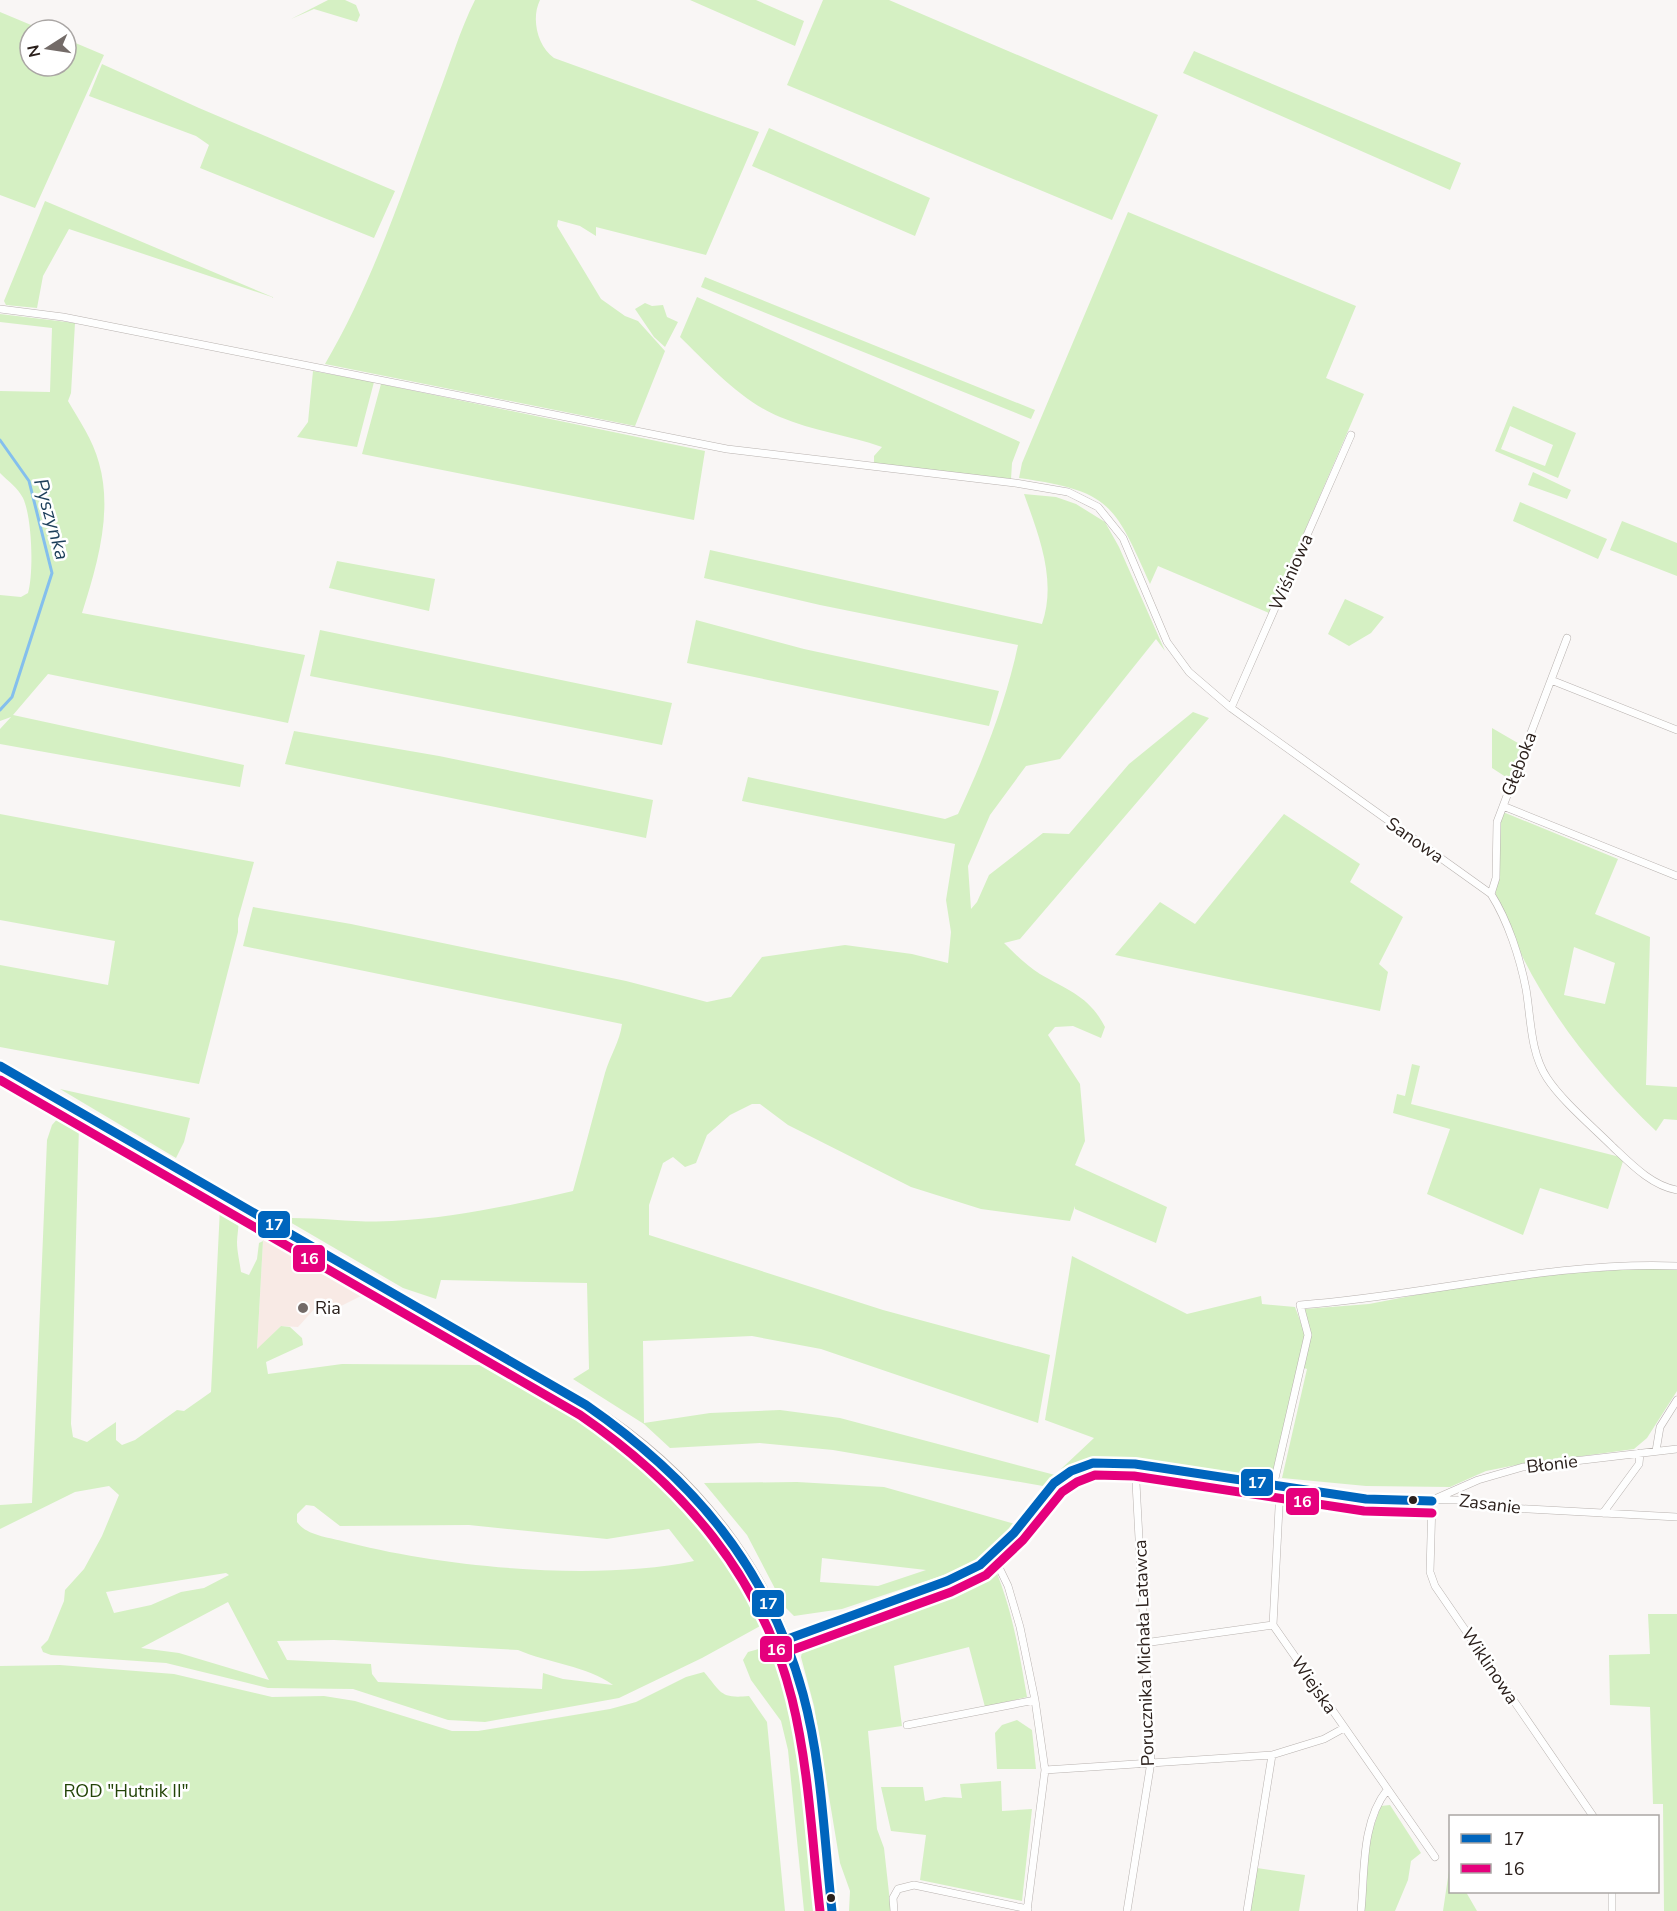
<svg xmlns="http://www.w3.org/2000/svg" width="1677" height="1911" viewBox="0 0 1677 1911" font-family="'Nunito Sans',sans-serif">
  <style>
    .built { fill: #f8eae5 }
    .green { fill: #d5f0c3; fill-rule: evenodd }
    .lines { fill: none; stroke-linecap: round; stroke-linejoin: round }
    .stream { stroke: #84bfed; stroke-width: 3 }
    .street-casing { stroke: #b8b2af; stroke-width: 8 }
    .secondary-casing { stroke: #b8b2af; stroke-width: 12 }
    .street { stroke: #fefefe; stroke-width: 7 }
    .secondary { stroke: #fefefe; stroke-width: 10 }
    .bus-1-casing { stroke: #fff; stroke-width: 14 }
    .bus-2-casing { stroke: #fff; stroke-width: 14 }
    .bus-1 { stroke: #0065bd; stroke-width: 9 }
    .bus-2 { stroke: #e5007d; stroke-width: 9 }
    .poi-dot { fill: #736b68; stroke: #fff; stroke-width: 2 }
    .bus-dot { fill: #2b201c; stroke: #fff; stroke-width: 2 }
    .labels { text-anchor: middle; stroke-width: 5; stroke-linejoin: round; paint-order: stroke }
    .street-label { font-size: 18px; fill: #2b201c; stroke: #fff }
    .poi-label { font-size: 18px; fill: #2b201c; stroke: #fff; text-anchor: start }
    .park-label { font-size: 18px; fill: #234408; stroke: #fff }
    .water-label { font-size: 20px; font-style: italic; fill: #1c3f5a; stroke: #fff }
    .line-badge { stroke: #fff; stroke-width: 2 }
    .badge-label { font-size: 16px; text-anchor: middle; font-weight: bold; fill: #fff }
  </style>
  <rect width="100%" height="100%" fill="#f9f6f5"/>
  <path class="built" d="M257 1224 275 1237 367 1293 335 1309 316 1307 298 1327 281 1326 257 1350 263 1241Z"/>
  <path class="green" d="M328 0H345L356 5 360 15 357 22 314 9 291 19Z
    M475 0H540C531 18 537 46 554 58L759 132 706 255 596 227V236L580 226 558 220 557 226 601 299 625 316 638 321 665 351 635 426 325 364C373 282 404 188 437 98 450 65 459 32 475 0Z
    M690 0H756L804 21 795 46Z
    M823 0H889L1158 115 1112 220 787 85Z
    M0 12 43 30H30V66H66V39L104 55 35 208 0 195Z
    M1194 51 1461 163 1450 190 1183 73Z
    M102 64 199 108 395 191 374 238 200 168 209 145 196 136 89 96Z
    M769 128 930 198 915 236 752 166Z
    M45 201 275 298 69 229 43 276 37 308 6 305 4 301Z
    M1128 212 1356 306 1326 378 1364 394 1269 613 1158 566 1150 584C1114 503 1110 491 1019 478L1022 463Z
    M705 277 1035 410 1031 419 701 287Z
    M697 297 1020 442 1012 463 1011 479 874 464V456L882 447C848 435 813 431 780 417 741 401 710 366 680 337Z
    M645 303 652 306 663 305 667 317 678 322 665 347 654 337 635 309Z
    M0 314 75 323 71 393 68 401C79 420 93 440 99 463 113 512 97 566 82 613L305 655 288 723 48 674 13 715 244 765 240 787 0 744V729L11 717 0 721V595L21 597 28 593C34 572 32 517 23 498 18 488 8 481 0 473V391L50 392 52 328 0 322Z
    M313 371 374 382 357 447 297 437 308 422Z
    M381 384 705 451 694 520 362 454Z
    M1513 406 1576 433 1558 478 1495 451ZM1510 426 1553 445 1545 466 1501 449Z
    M1533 472 1571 490 1567 499 1528 485Z
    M1024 494 1056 497 1076 504 1105 522 1119 547 1165 651 1156 639 1060 759 1026 766 990 815 968 866 971 909 977 902 989 875 1043 833 1069 834 1129 764 1193 712 1209 718 1020 939 1004 943C1015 954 1027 966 1040 974 1069 991 1089 996 1105 1027L1101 1038 1073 1026 1055 1027 1048 1035 1080 1084 1085 1141 1075 1165 1167 1207 1156 1243 1075 1209V1206L1070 1221 981 1209 911 1187 788 1125 760 1104H752L730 1115 707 1135 696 1163 685 1167 673 1157 663 1163 649 1205V1235L883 1310 1050 1355 1038 1423 821 1349 752 1336 643 1341 644 1423 710 1413 780 1410 840 1418 1055 1475 1043 1486 833 1450 760 1443 670 1448 644 1424 573 1379 589 1369 587 1283 441 1280 436 1299 403 1288 283 1218C319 1217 356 1223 392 1221 453 1218 514 1205 573 1191 584 1152 594 1112 605 1073 610 1056 620 1041 622 1024L243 946 253 907 351 924 626 981 707 1002 731 997 762 957 845 945 912 954 948 963 951 932 946 900 955 844 742 801 748 777 945 819 958 814C983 761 1006 702 1018 645L820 605 704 578 710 550 1042 624C1057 580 1039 536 1024 494Z
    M1520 502 1607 539 1598 559 1513 521Z
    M1622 521 1677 543V576L1610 550Z
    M337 561 435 579 429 611 329 588Z
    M1345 599 1384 617 1371 633 1349 646 1328 634Z
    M696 620 804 649 999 691 989 726 687 663Z
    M320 630 672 703 662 745 310 676Z
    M1492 728 1523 746 1509 779 1492 768Z
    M294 731 439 756 653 800 646 838 285 764Z
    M1503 812 1618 859 1595 914 1650 937 1646 1085 1677 1087V1120L1664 1119 1656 1131C1595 1073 1539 1003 1508 924 1504 913 1496 901 1495 889 1492 873 1498 828 1503 812ZM1574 947 1615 963 1605 1004 1564 995Z
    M0 814 254 862 238 919V932L199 1084 0 1047V965L108 985 115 941 0 920Z
    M1284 814 1360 864 1350 882 1403 917 1379 964 1388 972 1380 1011 1115 955 1160 902 1195 924Z
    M1412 1064 1420 1066 1411 1104 1624 1158 1608 1209 1540 1188 1523 1235 1427 1194 1450 1129 1393 1113 1397 1094 1405 1096Z
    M60 1089 190 1118 184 1142 176 1158Z
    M60 1116 79 1125 71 1424 73 1437 87 1442 116 1422V1440L122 1445 135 1440 177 1410 184 1411 211 1392 220 1208C244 1219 238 1221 237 1242 237 1252 240 1263 241 1272L249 1275 257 1259 259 1243 263 1241 257 1349 281 1326 290 1327 302 1338 303 1345 266 1362 268 1374 342 1364 480 1365 584 1422 634 1454 662 1478 730 1558 762 1614V1625L702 1658 619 1698 485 1722 448 1720 353 1689 268 1688 166 1663 51 1655 43 1652 41 1647 48 1640 64 1601 65 1590 84 1569 102 1536 119 1495 109 1486 75 1492 0 1529V1505L32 1503 47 1140 52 1125ZM306 1505 314 1506 340 1526 469 1525 607 1539 669 1529 694 1561C594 1582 440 1567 342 1541 327 1537 306 1535 297 1522V1514ZM226 1573 229 1575 204 1588 181 1592 151 1605 114 1613 106 1592ZM228 1602 269 1680 179 1653 141 1648ZM334 1640 518 1650C548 1663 587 1666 613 1685L563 1679 543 1673 542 1689 378 1682 372 1674 371 1664 287 1660 277 1641Z
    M1072 1256 1187 1314 1261 1296 1262 1304 1295 1307 1304 1331 1310 1333 1305 1309 1369 1304 1499 1279 1638 1267 1677 1268V1391L1647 1438 1634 1449 1516 1465 1486 1471 1450 1487 1366 1486 1282 1478 1307 1369 1298 1366 1273 1475C1251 1489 1132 1456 1096 1458 1084 1458 1072 1464 1061 1469L1094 1438 1045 1420Z
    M797 1482 884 1487 1015 1524 1003 1539 978 1560 956 1571 842 1609 794 1616 784 1606 747 1535 704 1483ZM822 1558 926 1570 878 1586 820 1582Z
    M993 1564C1012 1607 1019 1651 1027 1697L985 1707 969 1647 894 1666 902 1726 868 1731 877 1829 884 1848 891 1911H849L850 1891 840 1863 814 1706 801 1657 803 1647 822 1631 955 1583Z
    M1648 1614H1677V1911H1664L1663 1804H1653L1650 1707 1610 1705 1609 1655 1650 1654Z
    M773 1645C804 1674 815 1861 820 1911H804L788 1750 781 1721 751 1680 743 1660 748 1652Z
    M60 1665 174 1674 272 1697 324 1696 355 1701 452 1731H478L610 1709 636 1702 686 1677 704 1672C721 1692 720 1699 749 1696L767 1722 785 1911H0V1666Z
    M1017 1720 1032 1730 1036 1769H997L995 1733 1002 1725Z
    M1001 1781 1002 1811 1032 1809 1022 1901 920 1880 926 1835 891 1831 881 1787H923L925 1801 944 1797 962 1798 960 1784Z
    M1390 1805 1421 1853 1411 1861 1408 1880 1395 1911H1363L1370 1837 1381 1806Z
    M1450 1864V1892H1466L1477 1911H1443Z
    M1257 1868 1305 1875 1299 1911H1250Z"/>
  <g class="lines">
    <path class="stream" d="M0 440 29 481 52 573 12 697 0 710"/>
    <defs>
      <path id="street" d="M0 309 63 317 727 449 1015 483 1068 492 1098 507 1123 538 1167 642 1189 672 1231 708 1491 894C1508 921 1520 958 1526 989 1531 1018 1530 1052 1547 1078 1562 1101 1593 1127 1613 1147 1631 1164 1652 1186 1677 1190
        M1551 680 1677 730
        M1231 708 1351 435
        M1503 806 1677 876
        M1491 894 1496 878 1497 822 1567 638
        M1656 1451 1660 1427 1677 1400
        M1273 1487 1308 1335 1300 1305C1426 1296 1550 1261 1677 1266
        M1280 1488 1273 1625 1435 1857
        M1437 1498 1478 1480 1523 1467 1677 1449
        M1432 1501 1430 1572 1435 1586 1593 1816
        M1603 1513 1639 1464 1640 1453
        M993 1555 1008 1586 1020 1627 1035 1700 1045 1770 1027 1911
        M785 1640 947 1581 980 1565 1014 1533 1054 1483 1071 1471 1093 1463 1135 1464 1366 1499 1457 1500 1509 1508 1677 1517
        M1144 1643 1273 1625
        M907 1725 1035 1700
        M1045 1770 1272 1755 1324 1739 1344 1728
        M1612 1892V1911
        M894 1911 893 1898 898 1889 914 1885 1028 1909
        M1127 1911 1151 1762 1135 1464
        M1247 1911 1272 1755
        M1361 1911C1365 1872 1361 1823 1387 1790"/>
      <path id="secondary" d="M0 1066 586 1405C693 1472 772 1572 803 1695 820 1765 824 1840 832 1911"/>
    </defs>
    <use href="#street" class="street-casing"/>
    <use href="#secondary" class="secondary-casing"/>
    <use href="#street" class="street"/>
    <use href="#secondary" class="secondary"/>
    <defs>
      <path id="bus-1" d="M0 1066 586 1405C693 1479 768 1567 803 1694 822 1764 824 1839 832 1911
        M785 1640 947 1581 980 1565 1014 1533 1054 1483 1071 1471 1093 1463 1135 1464 1366 1499 1432 1501"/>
      <path id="bus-2" d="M0 1080 580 1415C683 1486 761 1575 792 1699 809 1768 812 1841 820 1911
        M789 1651 951 1592 986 1575 1023 1540 1062 1492 1077 1482 1095 1475 1134 1476 1364 1511 1432 1513"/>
    </defs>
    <use href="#bus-1" class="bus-1-casing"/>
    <use href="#bus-2" class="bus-2-casing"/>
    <use href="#bus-1" class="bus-1"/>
    <use href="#bus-2" class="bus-2"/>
  </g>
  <circle class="poi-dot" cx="303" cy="1308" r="6"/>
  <g class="bus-dot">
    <circle cx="1413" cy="1500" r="5"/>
    <circle cx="831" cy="1898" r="5"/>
  </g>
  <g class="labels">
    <g class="street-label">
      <text transform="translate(1291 572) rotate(-66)" y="6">Wiśniowa</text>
      <text transform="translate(1519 764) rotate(-69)" y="6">Głęboka</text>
      <text transform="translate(1415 840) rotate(35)" y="6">Sanowa</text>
      <text transform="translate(1552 1464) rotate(-7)" y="6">Błonie</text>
      <text transform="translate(1490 1504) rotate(7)" y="6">Zasanie</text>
      <text transform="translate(1144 1653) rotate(-92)" y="6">Porucznika Michała Latawca</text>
      <text transform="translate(1490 1666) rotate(56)" y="6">Wiklinowa</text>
      <text transform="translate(1314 1685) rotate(55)" y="6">Wiejska</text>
    </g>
    <g class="poi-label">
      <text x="315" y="1314">Ria</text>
    </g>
    <g class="park-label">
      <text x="126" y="1797">ROD "Hutnik II"</text>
    </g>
    <g class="water-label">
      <text transform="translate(52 519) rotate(74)" y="7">Pyszynka</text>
    </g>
  </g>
  <g class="line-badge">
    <rect x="257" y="1210" width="34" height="29" rx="6" fill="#0065bd"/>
    <rect x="292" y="1244" width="34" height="29" rx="6" fill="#e5007d"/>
    <rect x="1240" y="1468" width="34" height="29" rx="6" fill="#0065bd"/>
    <rect x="1285" y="1487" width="35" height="29" rx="6" fill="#e5007d"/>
    <rect x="751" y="1589" width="34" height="29" rx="6" fill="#0065bd"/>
    <rect x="759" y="1635" width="34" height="28" rx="6" fill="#e5007d"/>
  </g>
  <g class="badge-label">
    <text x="274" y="1230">17</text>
    <text x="309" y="1264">16</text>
    <text x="1257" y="1488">17</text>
    <text x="1302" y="1507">16</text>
    <text x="768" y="1609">17</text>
    <text x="776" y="1655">16</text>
  </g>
  <rect x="1449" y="1815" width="210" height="78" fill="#ffffff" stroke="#aaa6a4" stroke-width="1.5"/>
  <rect x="1461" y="1834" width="30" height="9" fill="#0065bd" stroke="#aaa6a4" stroke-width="1.5"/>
  <text x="1503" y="1845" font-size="18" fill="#2b201c">17</text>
  <rect x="1461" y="1864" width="30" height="9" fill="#e5007d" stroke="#aaa6a4" stroke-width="1.5"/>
  <text x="1503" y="1875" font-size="18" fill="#2b201c">16</text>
  <g transform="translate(48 48) rotate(258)"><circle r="28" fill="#ffffff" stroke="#aaa6a4" stroke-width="1.5"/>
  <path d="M0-4.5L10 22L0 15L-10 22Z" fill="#736b68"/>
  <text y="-9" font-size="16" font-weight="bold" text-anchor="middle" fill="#2b201c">N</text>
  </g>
</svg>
